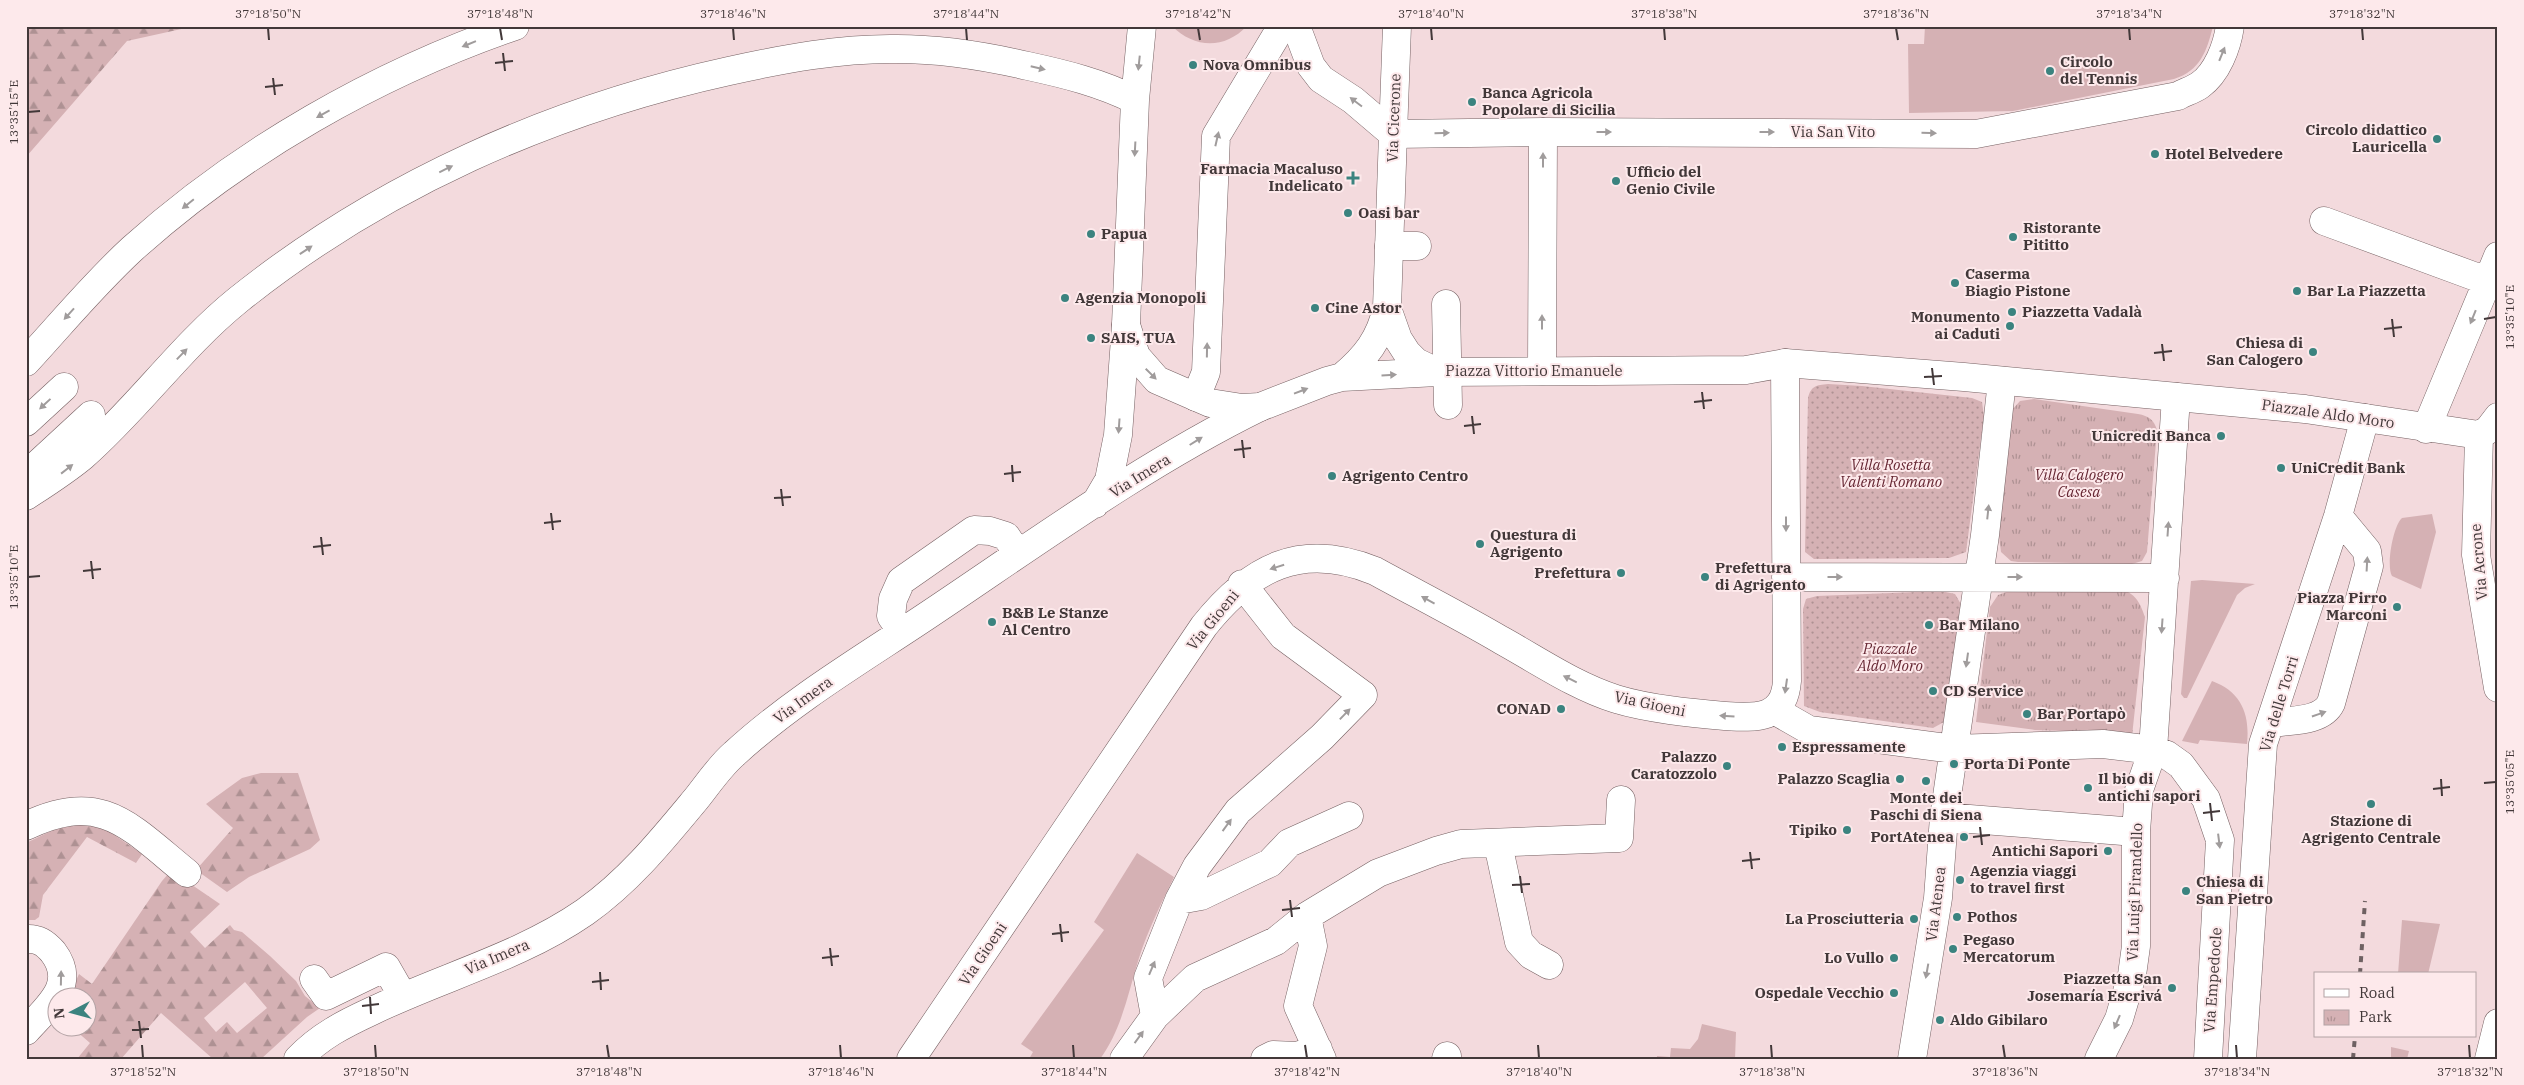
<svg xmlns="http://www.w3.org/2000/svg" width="2524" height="1085" viewBox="0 0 2524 1085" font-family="'IBM Plex Serif',serif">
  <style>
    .grass { fill: #d5b1b4 }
    .forest { fill: url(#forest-firs); fill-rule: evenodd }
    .park { fill: url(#park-tufts) }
    .garden { fill: url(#garden-dots) }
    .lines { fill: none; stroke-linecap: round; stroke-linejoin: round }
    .minor-casing { stroke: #756062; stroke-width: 29 }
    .major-casing { stroke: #756062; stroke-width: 29 }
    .minor { stroke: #fff; stroke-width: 28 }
    .major { stroke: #fff; stroke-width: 28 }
    .rail { stroke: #6e6162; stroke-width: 4; stroke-dasharray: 6 6; stroke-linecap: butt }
    .oneway { fill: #a09c9c }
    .ticks { fill: none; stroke: #423839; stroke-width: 2 }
    .poi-dot { fill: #3b837f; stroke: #fde9eb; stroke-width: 2 }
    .labels { text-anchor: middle; stroke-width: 4; stroke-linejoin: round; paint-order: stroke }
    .poi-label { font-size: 15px; font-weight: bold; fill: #423839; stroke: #fde9eb; text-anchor: start }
    .street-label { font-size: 15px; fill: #423839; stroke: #fde9eb }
    .park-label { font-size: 15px; font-style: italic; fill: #662733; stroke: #fde9eb }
    .neatline { fill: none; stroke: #423839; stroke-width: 2 }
    .ticks-label { font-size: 12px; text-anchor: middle; fill: #423839 }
  </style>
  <defs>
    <pattern id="forest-firs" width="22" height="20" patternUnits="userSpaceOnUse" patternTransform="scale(1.25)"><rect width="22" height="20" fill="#d5b1b4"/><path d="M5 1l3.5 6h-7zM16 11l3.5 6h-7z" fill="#ae9193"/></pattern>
    <pattern id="park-tufts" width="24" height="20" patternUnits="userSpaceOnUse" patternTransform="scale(1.25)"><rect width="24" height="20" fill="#d5b1b4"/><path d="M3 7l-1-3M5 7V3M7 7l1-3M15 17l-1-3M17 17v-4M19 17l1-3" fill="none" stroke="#ae9193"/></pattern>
    <pattern id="garden-dots" width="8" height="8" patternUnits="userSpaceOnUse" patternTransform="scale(1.25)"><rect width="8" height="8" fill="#d5b1b4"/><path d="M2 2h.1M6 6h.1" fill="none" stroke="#ae9193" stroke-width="1.8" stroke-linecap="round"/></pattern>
  </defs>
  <rect width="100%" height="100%" fill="#f3dadd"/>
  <path class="grass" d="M1172 26H1247C1224 50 1194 48 1172 26Z
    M1925 26H2213C2207 51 2200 71 2174 79L2013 111 1909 113 1908 44H1924Z
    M2432 514 2436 532 2421 589 2392 576C2386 566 2393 526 2402 518Z
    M2202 580 2255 584 2245 588 2237 595 2187 698H2184L2181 694 2191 581Z
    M2212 681C2242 692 2250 715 2247 744L2200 740 2198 744 2182 741Z
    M1137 853 1174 877C1161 904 1148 930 1139 958 1128 993 1122 1029 1100 1059H1029L1033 1052 1021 1044 1104 930 1094 922Z
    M2402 920 2440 924 2428 974H2398Z
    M1702 1024 1736 1032 1735 1059H1657V1056L1670 1057 1671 1048 1690 1049 1698 1039Z
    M2391 1047 2409 1051 2407 1059H2391Z"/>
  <path class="forest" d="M26 26H195L127 41 26 157Z
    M261 773H298L320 840 310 849 249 877 227 892 196 870 233 828 206 804 242 778Z
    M74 820 107 830 142 854 136 863 87 837 43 895 39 917 35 920H26V843Z
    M173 872 220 904 190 932 205 948 230 925 234 930 242 932 270 956 296 981 305 996 320 1008 307 1017 261 1059H213L161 1013 121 1059H77L90 1043 75 1030 78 1028H88V998H68L79 974 92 984 162 881 169 873ZM245 982 267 1008 237 1033 227 1022 216 1032 204 1018Z"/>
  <path class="park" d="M2034 399 2138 414C2149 416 2154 420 2157 430L2147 552 2142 561 2132 564 2018 562 2011 561 2001 552 1999 536 2012 410 2020 401Z
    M2012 590H2124C2137 596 2140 603 2145 617L2132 736 2096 732 2035 730 1976 722 1990 607 1998 595Z"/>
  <path class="garden" d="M1828 384 1862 386 1972 398 1982 402 1984 416 1966 552 1949 558 1820 559H1814L1805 552 1808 398C1811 386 1816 385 1828 384Z
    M1941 591 1955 594 1962 606 1944 722 1933 728 1820 712 1804 706 1803 609 1806 599 1817 596Z"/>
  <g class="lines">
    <defs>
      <path id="minor" d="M1397 26 1393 134 1543 132 1976 134 2178 96C2185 92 2193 90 2200 85 2217 73 2227 47 2230 26
        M2324 221 2487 281
        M1389 246H1417
        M1446 304 1448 405
        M1542 371 1543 132
        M1196 397 1206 372 1216 136 1282 26
        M26 422 64 387
        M2426 429 2498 256
        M2479 435 2476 555 2498 688
        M26 475 91 415
        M1095 504 1109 480 1118 435 1126 325
        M1786 577 2165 578
        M902 632 891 616 893 599 901 581 974 530 990 531 1006 536 1018 554
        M1774 710 1809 730 1954 749 2103 744 2153 750 2167 755 2181 765 2206 799 2220 840 2208 1059
        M2271 723C2290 720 2322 722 2331 703L2369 566 2367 551 2338 516
        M1944 817 2136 832
        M26 826C102 789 130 827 187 873
        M1498 844 1519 942 1531 955 1549 965
        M1179 900 1201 896 1270 863 1289 843 1349 816
        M1307 916 1313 946 1298 1006 1322 1059
        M26 939C38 938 45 943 53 952 78 985 47 1007 26 1031
        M314 979 326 996 386 967 402 995
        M1155 1016 1148 978 1179 900 1197 866 1238 811 1322 737 1363 695 1283 636 1242 584
        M298 1059C320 1036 344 1024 372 1011 442 977 520 957 585 912 629 881 662 840 696 799 708 784 720 766 734 754 796 697 871 654 940 607 1044 537 1148 462 1260 407
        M911 1059 1204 626C1251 567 1301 541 1375 571 1417 594 1460 616 1501 640 1539 661 1575 686 1616 699 1649 709 1691 713 1725 716 1756 718 1784 720 1787 681L1785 363
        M1124 1059 1155 1016 1195 978 1276 941 1307 916 1378 873 1436 851 1461 844 1619 838 1621 800
        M1265 1059 1273 1055 1297 1056 1318 1049
        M1446 1059 1447 1056
        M1912 1059 1938 898 1944 817 1985 535 2002 381
        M2099 1059 2119 1019 2132 975 2136 946V832L2139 790 2153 750 2176 397
        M2242 1059 2263 744 2338 516 2365 418
        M2489 1059 2498 1023"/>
      <path id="major" d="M1142 26 1135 100 1126 325 1136 356 1157 380 1210 403 1242 408 1260 407 1327 381 1342 377 1437 372
        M1296 26 1311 66 1321 79 1353 100 1393 134 1387 308 1398 339 1407 353 1416 362 1437 372 1746 370 1785 363 1964 377 2305 409 2479 435 2488 430 2498 417
        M26 362C61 324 94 284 132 249 241 151 376 74 515 26
        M1342 377C1366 357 1380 339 1387 308
        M26 496C46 483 65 471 83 456 138 408 181 346 238 300 380 186 551 110 729 71 783 59 841 48 897 49 941 49 985 56 1028 66 1065 74 1101 83 1135 100"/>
    </defs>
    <use href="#minor" class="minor-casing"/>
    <use href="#major" class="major-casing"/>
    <use href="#minor" class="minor"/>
    <use href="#major" class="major"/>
    <path class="rail" d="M2360 974 2365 901
      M2353 1059 2355 1036"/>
  </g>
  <defs><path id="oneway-solid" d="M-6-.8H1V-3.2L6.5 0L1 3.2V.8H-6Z" transform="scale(1.25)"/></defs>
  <g class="oneway">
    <use href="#oneway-solid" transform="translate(469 44) rotate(158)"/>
    <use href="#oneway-solid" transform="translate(2222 54) rotate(-68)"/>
    <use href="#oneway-solid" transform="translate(1139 63) rotate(96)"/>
    <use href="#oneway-solid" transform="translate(1038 68) rotate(13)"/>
    <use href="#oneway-solid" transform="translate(1356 102) rotate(-143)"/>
    <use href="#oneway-solid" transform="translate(323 114) rotate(151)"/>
    <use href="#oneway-solid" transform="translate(1604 132)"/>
    <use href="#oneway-solid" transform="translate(1767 132)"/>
    <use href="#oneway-solid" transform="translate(1442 133) rotate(-1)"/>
    <use href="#oneway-solid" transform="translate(1929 133) rotate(1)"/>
    <use href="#oneway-solid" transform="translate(1217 139) rotate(-77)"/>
    <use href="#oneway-solid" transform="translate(1135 149) rotate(93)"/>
    <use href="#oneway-solid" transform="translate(1543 160) rotate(-90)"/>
    <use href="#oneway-solid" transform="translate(446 169) rotate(-26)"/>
    <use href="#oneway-solid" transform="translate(188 204) rotate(141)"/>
    <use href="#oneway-solid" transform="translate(306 250) rotate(-34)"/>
    <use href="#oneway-solid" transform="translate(69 314) rotate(132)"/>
    <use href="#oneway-solid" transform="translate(2473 317) rotate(112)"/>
    <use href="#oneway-solid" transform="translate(1542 322) rotate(-90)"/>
    <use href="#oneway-solid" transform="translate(1207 350) rotate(-89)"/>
    <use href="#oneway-solid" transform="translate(182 354) rotate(-46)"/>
    <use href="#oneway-solid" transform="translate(1151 374) rotate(45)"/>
    <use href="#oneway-solid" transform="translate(1389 375) rotate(-3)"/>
    <use href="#oneway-solid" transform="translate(1301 391) rotate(-21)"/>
    <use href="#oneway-solid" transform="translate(45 404) rotate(137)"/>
    <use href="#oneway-solid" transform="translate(1119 426) rotate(94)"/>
    <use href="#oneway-solid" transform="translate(1196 441) rotate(-32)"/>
    <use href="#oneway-solid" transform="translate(67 469) rotate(-38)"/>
    <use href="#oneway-solid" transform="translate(1988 512) rotate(-84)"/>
    <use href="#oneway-solid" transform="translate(1786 524) rotate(90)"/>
    <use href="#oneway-solid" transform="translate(2168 529) rotate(-86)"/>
    <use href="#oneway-solid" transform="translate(2367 564) rotate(-87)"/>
    <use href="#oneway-solid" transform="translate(1277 567) rotate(163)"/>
    <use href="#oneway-solid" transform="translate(1835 577)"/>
    <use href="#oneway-solid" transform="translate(2015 577)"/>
    <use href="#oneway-solid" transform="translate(1428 600) rotate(-151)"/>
    <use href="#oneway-solid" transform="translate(2162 626) rotate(94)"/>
    <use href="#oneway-solid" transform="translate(1967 660) rotate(98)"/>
    <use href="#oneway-solid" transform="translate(1570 679) rotate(-154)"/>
    <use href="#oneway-solid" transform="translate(1786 686) rotate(98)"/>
    <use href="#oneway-solid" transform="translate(1345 714) rotate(-46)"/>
    <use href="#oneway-solid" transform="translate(2319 714) rotate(-19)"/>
    <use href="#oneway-solid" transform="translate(1727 716) rotate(-176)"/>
    <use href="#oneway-solid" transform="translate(1227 825) rotate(-54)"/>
    <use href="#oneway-solid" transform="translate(2219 841) rotate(83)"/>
    <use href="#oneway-solid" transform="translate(1152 968) rotate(-67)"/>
    <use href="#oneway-solid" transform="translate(1927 971) rotate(100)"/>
    <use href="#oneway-solid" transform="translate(61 978) rotate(-89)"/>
    <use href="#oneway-solid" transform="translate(2117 1022) rotate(113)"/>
    <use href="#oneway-solid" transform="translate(1139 1037) rotate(-54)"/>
  </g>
  <path class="ticks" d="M268 28 269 40M500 28 502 40M733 28 734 40M966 28 967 40M1198 28 1200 40M1431 28 1432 40M1664 28 1665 40M1896 28 1898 40M2129 28 2130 40M2362 28 2363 40M503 53 505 71M495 63 513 61M273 78 275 95M265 87 283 85M28 112 40 111M2392 319 2394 337M2484 319 2496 317M2384 329 2402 327M2162 344 2164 361M2154 353 2172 351M1932 368 1934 385M1924 377 1942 376M1702 392 1704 409M1694 402 1712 400M1472 416 1474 434M1464 426 1481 424M1242 440 1244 458M1234 450 1251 448M1012 465 1013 482M1004 474 1021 472M781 489 783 506M774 498 791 497M551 513 553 530M544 523 561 521M321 537 323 555M313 547 331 545M91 561 93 579M83 571 101 569M28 577 40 576M2441 779 2442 796M2484 783 2496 782M2433 789 2450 787M2210 803 2212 821M2203 813 2220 811M1980 827 1982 845M1973 837 1990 835M1750 852 1752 869M1742 861 1760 859M1520 876 1522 893M1512 885 1530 884M1290 900 1292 917M1282 910 1300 908M1060 924 1062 942M1052 934 1069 932M830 948 832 966M822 958 839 956M600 972 601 990M592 982 609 980M370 997 371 1014M362 1006 379 1004M139 1021 141 1038M132 1030 149 1029M142 1045 143 1058M375 1045 376 1058M607 1045 609 1058M840 1045 841 1058M1073 1045 1074 1058M1305 1045 1307 1058M1538 1045 1539 1058M1771 1045 1772 1058M2003 1045 2005 1058M2236 1045 2237 1058M2469 1045 2470 1058"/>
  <g class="poi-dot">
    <circle cx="1193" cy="65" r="5"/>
    <circle cx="2050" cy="71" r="5"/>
    <circle cx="1472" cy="102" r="5"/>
    <circle cx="2437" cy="139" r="5"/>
    <circle cx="2155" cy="154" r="5"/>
    <path d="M1350.5 170.5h5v5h5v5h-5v5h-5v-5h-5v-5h5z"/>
    <circle cx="1616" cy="181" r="5"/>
    <circle cx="1348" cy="213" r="5"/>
    <circle cx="1091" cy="234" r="5"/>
    <circle cx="2013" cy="237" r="5"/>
    <circle cx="1955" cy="283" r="5"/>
    <circle cx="2297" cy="291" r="5"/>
    <circle cx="1065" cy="298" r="5"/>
    <circle cx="1315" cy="308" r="5"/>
    <circle cx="2012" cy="312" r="5"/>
    <circle cx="2010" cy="326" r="5"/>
    <circle cx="1091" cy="338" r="5"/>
    <circle cx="2313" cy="352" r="5"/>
    <circle cx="2221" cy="436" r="5"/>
    <circle cx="2281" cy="468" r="5"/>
    <circle cx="1332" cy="476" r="5"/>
    <circle cx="1480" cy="544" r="5"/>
    <circle cx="1621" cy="573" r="5"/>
    <circle cx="1705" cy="577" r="5"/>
    <circle cx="2397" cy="607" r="5"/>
    <circle cx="992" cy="622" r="5"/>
    <circle cx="1929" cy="625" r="5"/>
    <circle cx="1933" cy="691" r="5"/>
    <circle cx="1561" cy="709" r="5"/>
    <circle cx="2027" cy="714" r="5"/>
    <circle cx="1782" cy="747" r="5"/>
    <circle cx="1954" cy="764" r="5"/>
    <circle cx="1727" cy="766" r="5"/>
    <circle cx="1900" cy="779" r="5"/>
    <circle cx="1926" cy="781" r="5"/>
    <circle cx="2088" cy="788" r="5"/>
    <circle cx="2371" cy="804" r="5"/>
    <circle cx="1847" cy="830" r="5"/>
    <circle cx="1964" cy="837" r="5"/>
    <circle cx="2108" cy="851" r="5"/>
    <circle cx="1960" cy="880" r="5"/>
    <circle cx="2186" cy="891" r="5"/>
    <circle cx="1957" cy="917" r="5"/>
    <circle cx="1914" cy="919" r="5"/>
    <circle cx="1953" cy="949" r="5"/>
    <circle cx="1894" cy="958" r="5"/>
    <circle cx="2172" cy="988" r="5"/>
    <circle cx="1894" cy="993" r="5"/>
    <circle cx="1940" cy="1020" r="5"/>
  </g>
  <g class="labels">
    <g class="poi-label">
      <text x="2060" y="67">Circolo<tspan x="2060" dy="17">del Tennis</tspan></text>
      <text x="1203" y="70">Nova Omnibus</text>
      <text x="1482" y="98">Banca Agricola<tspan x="1482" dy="17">Popolare di Sicilia</tspan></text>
      <text x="2427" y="135" text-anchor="end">Circolo didattico<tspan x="2427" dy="17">Lauricella</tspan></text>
      <text x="2165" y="159">Hotel Belvedere</text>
      <text x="1343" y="174" text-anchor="end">Farmacia Macaluso<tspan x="1343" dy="17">Indelicato</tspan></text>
      <text x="1626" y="177">Ufficio del<tspan x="1626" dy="17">Genio Civile</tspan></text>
      <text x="1358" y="218">Oasi bar</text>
      <text x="2023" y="233">Ristorante<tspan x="2023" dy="17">Pititto</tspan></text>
      <text x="1101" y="239">Papua</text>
      <text x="1965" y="279">Caserma<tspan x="1965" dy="17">Biagio Pistone</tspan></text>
      <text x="2307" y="296">Bar La Piazzetta</text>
      <text x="1075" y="303">Agenzia Monopoli</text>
      <text x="1325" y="313">Cine Astor</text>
      <text x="2022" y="317">Piazzetta Vadalà</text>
      <text x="2000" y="322" text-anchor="end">Monumento<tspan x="2000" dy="17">ai Caduti</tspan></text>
      <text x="1101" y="343">SAIS, TUA</text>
      <text x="2303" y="348" text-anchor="end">Chiesa di<tspan x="2303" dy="17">San Calogero</tspan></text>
      <text x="2211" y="441" text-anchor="end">Unicredit Banca</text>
      <text x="2291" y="473">UniCredit Bank</text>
      <text x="1342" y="481">Agrigento Centro</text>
      <text x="1490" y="540">Questura di<tspan x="1490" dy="17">Agrigento</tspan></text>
      <text x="1715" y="573">Prefettura<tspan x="1715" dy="17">di Agrigento</tspan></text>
      <text x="1611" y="578" text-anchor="end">Prefettura</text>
      <text x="2387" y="603" text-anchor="end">Piazza Pirro<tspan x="2387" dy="17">Marconi</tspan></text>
      <text x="1002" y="618">B&amp;B Le Stanze<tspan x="1002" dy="17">Al Centro</tspan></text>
      <text x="1939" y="630">Bar Milano</text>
      <text x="1943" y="696">CD Service</text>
      <text x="1551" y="714" text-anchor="end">CONAD</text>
      <text x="2037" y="719">Bar Portapò</text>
      <text x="1792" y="752">Espressamente</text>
      <text x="1717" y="762" text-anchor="end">Palazzo<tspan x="1717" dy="17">Caratozzolo</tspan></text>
      <text x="1964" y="769">Porta Di Ponte</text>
      <text x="1890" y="784" text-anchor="end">Palazzo Scaglia</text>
      <text x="2098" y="784">Il bio di<tspan x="2098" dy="17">antichi sapori</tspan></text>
      <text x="1926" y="803" text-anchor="middle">Monte dei<tspan x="1926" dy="17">Paschi di Siena</tspan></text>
      <text x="2371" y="826" text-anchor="middle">Stazione di<tspan x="2371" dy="17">Agrigento Centrale</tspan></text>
      <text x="1837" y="835" text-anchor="end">Tipiko</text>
      <text x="1954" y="842" text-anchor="end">PortAtenea</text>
      <text x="2098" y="856" text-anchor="end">Antichi Sapori</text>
      <text x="1970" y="876">Agenzia viaggi<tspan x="1970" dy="17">to travel first</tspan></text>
      <text x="2196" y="887">Chiesa di<tspan x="2196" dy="17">San Pietro</tspan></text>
      <text x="1967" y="922">Pothos</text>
      <text x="1904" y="924" text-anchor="end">La Prosciutteria</text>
      <text x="1963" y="945">Pegaso<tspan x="1963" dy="17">Mercatorum</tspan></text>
      <text x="1884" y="963" text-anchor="end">Lo Vullo</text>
      <text x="2162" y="984" text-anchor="end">Piazzetta San<tspan x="2162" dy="17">Josemaría Escrivá</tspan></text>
      <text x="1884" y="998" text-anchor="end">Ospedale Vecchio</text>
      <text x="1950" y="1025">Aldo Gibilaro</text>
    </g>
    <g class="street-label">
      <text transform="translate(1394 118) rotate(-88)" y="5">Via Cicerone</text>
      <text x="1833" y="137">Via San Vito</text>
      <text x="1534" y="376">Piazza Vittorio Emanuele</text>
      <text transform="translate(2328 414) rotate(8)" y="5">Piazzale Aldo Moro</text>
      <text transform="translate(1140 476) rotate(-32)" y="5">Via Imera</text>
      <text transform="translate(2479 562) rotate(-95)" y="5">Via Acrone</text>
      <text transform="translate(1213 620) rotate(-51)" y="5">Via Gioeni</text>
      <text transform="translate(803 700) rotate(-36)" y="5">Via Imera</text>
      <text transform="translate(1650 704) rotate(12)" y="5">Via Gioeni</text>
      <text transform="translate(2279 704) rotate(-73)" y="5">Via delle Torri</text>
      <text transform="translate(2135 892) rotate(-88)" y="5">Via Luigi Pirandello</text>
      <text transform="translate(1936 904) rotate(-83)" y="5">Via Atenea</text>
      <text transform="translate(983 954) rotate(-56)" y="5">Via Gioeni</text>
      <text transform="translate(497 957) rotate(-23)" y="5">Via Imera</text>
      <text transform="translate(2213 980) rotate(-86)" y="5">Via Empedocle</text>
    </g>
    <g class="park-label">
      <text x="1891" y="470">Villa Rosetta<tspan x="1891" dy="17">Valenti Romano</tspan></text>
      <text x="2079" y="480">Villa Calogero<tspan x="2079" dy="17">Casesa</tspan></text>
      <text x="1890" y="654">Piazzale<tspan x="1890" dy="17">Aldo Moro</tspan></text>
    </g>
  </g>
  <rect width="2524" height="1085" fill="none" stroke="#fde9eb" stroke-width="55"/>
  <rect x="2314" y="972" width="162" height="65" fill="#fde9eb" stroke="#b2a2a4"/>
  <rect x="2324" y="989" width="25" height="8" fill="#ffffff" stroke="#b2a2a4"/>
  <text x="2359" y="998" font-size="15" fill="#423839">Road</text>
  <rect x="2324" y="1010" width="25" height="15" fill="url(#park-tufts)" stroke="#b2a2a4"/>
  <text x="2359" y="1022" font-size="15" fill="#423839">Park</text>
  <g transform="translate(72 1012) rotate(264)"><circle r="24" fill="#fde9eb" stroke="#b2a2a4"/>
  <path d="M0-4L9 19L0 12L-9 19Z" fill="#3b837f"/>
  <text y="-8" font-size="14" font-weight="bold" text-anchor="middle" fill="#423839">N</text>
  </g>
  <rect x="28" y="28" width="2468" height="1030" class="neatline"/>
  <g class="ticks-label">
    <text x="268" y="18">37°18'50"N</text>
    <text x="500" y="18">37°18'48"N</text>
    <text x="733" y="18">37°18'46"N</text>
    <text x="966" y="18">37°18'44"N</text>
    <text x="1198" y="18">37°18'42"N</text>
    <text x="1431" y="18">37°18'40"N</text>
    <text x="1664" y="18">37°18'38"N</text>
    <text x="1896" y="18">37°18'36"N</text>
    <text x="2129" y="18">37°18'34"N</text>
    <text x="2362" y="18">37°18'32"N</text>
    <text transform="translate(14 112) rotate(-90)" y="4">13°35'15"E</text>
    <text transform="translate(2510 317) rotate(-90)" y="4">13°35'10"E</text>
    <text transform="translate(14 577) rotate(-90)" y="4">13°35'10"E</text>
    <text transform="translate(2510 782) rotate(-90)" y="4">13°35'05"E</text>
    <text x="143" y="1076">37°18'52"N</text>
    <text x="376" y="1076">37°18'50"N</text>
    <text x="609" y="1076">37°18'48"N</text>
    <text x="841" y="1076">37°18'46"N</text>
    <text x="1074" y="1076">37°18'44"N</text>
    <text x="1307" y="1076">37°18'42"N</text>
    <text x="1539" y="1076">37°18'40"N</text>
    <text x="1772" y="1076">37°18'38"N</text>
    <text x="2005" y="1076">37°18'36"N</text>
    <text x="2237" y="1076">37°18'34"N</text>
    <text x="2470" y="1076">37°18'32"N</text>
  </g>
</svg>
